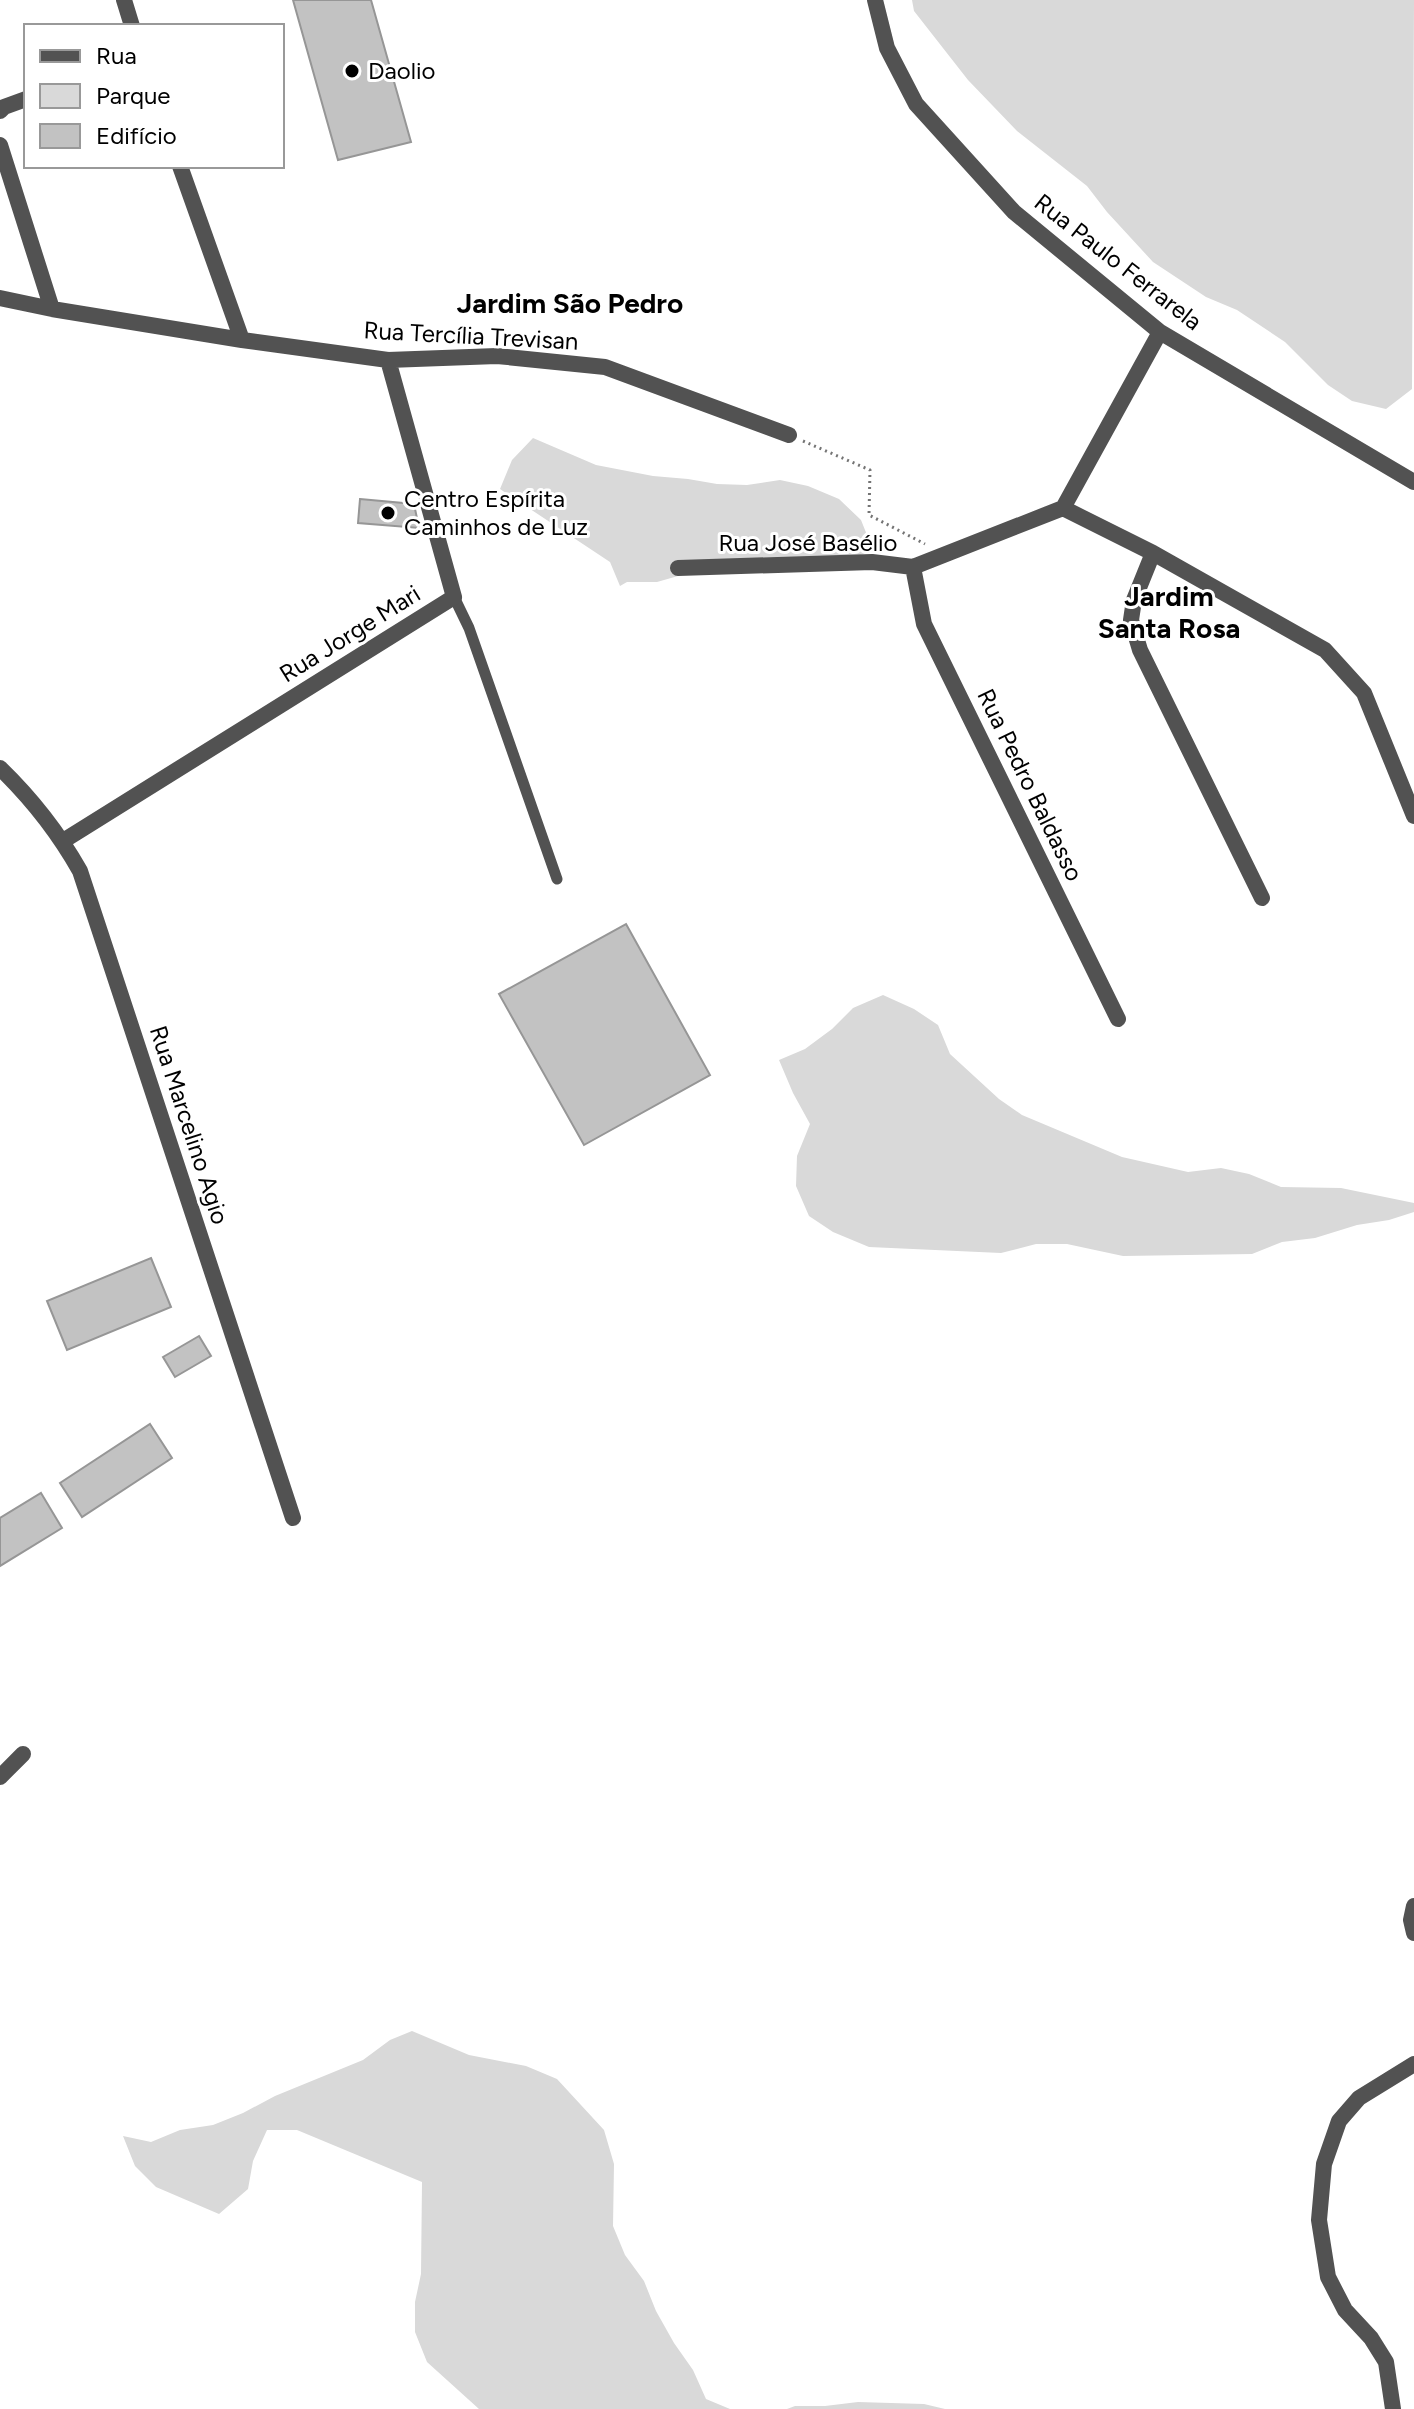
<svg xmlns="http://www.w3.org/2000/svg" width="1414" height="2409" viewBox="0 0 1414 2409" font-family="Figtree,sans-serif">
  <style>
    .green { fill: #d9d9d9 }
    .building { fill: #c2c2c2; stroke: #969696; stroke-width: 2 }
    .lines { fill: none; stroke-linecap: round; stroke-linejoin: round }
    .path { stroke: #747474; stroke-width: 3; stroke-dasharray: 2 4; stroke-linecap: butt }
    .lane { stroke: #525252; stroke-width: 11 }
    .street { stroke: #525252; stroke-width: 16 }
    .poi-dot { fill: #000; stroke: #fff; stroke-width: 3 }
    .labels { text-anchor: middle; stroke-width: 6; stroke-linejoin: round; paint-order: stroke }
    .poi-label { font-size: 24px; fill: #000; stroke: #fff; text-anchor: start }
    .street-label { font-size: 24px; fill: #000; stroke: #fff }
    .quarter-label { font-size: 28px; font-weight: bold; fill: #000; stroke: #fff }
  </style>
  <rect width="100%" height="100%" fill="#fff"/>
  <path class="green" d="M912 0H1414L1412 389 1386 409 1352 401 1328 385 1285 342 1237 310 1206 297 1153 262 1107 212 1087 186 1017 131 968 80 914 11Z
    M533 438 596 465 653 476 688 479 717 484 747 485 780 480 808 486 839 499 861 520 873 550 843 562 692 572 657 582H627L620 586 610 562 500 489 512 460Z
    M883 995 914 1009 938 1025 950 1054 999 1099 1022 1115 1122 1157 1188 1172 1221 1168 1249 1174 1281 1187 1341 1188 1414 1203V1212L1389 1220 1357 1225 1315 1238 1282 1242 1252 1254 1123 1256 1067 1244H1036L1001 1253 869 1247 833 1232 809 1216 796 1186 797 1156 810 1124 793 1093 779 1060 805 1049 832 1029 853 1008Z
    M412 2031 469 2055 526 2066 557 2079 604 2130 614 2164 613 2226 625 2255 644 2281 656 2311 674 2343 693 2370 706 2399 730 2409H479L427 2362 415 2332V2302L421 2274 422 2182 297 2130H267L253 2161 248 2189 219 2214 156 2187 135 2166 123 2136 151 2142 180 2130 213 2125 243 2113 275 2096 363 2060 390 2040Z
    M858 2402 924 2404 945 2409H787L795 2406H825Z"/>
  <path class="building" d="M293 0H371L411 142 338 160Z
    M360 499 414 504 419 528 358 523Z
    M626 924 710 1075 584 1145 499 994Z
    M151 1258 171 1307 67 1350 47 1301Z
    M199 1336 211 1356 175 1377 163 1357Z
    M150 1424 172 1458 82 1517 60 1483Z
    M41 1493 62 1528 0 1566V1518Z"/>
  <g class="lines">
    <path class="path" d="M803 441 870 470 869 515 925 544"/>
    <path class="lane" d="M454 597 469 628 557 879"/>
    <path class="street" d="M124 0 132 26
      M875 0 887 48 916 104 1014 212 1160 332 1414 482
      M0 111 4 107 26 99
      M0 145 52 309
      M180 166 242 340
      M0 298 52 309 242 340 388 360 497 356 605 367 789 435
      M1063 508 1153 553 1325 650 1364 693 1414 816
      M1153 553 1134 600 1131 620 1140 650 1262 898
      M913 567 924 624 1118 1019
      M678 568 872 562 913 567 1063 508 1160 332
      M0 768C32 799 58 832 80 871L293 1518
      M63 841 454 597 388 360
      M0 1777 23 1754
      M1414 1906 1411 1920 1414 1933
      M1393 2409 1386 2362 1371 2338 1345 2310 1328 2277 1319 2220 1324 2164 1339 2121 1359 2098 1414 2064"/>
  </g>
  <g class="poi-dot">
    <circle cx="352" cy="71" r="8"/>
    <circle cx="388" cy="513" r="8"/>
  </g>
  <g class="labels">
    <g class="poi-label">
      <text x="368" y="79">Daolio</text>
      <text x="404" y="507">Centro Espírita<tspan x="404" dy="28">Caminhos de Luz</tspan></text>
    </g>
    <g class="street-label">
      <text transform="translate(1118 262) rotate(38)" y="8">Rua Paulo Ferrarela</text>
      <text transform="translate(471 336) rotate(3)" y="8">Rua Tercília Trevisan</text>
      <text x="808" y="551">Rua José Basélio</text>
      <text transform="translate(350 634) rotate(-32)" y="8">Rua Jorge Mari</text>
      <text transform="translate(1030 785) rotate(64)" y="8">Rua Pedro Baldasso</text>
      <text transform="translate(189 1125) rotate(72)" y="8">Rua Marcelino Agio</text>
    </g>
    <g class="quarter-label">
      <text x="570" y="313">Jardim São Pedro</text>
      <text x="1169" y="606">Jardim<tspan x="1169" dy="32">Santa Rosa</tspan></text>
    </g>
  </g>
  <rect x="24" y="24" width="260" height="144" fill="#ffffff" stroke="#999999" stroke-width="2"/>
  <rect x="40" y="50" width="40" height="12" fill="#525252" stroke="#999999" stroke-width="2"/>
  <text x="96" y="64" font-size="24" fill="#000000">Rua</text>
  <rect x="40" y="84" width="40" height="24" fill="#d9d9d9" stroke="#999999" stroke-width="2"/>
  <text x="96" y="104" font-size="24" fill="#000000">Parque</text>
  <rect x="40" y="124" width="40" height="24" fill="#c2c2c2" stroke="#999999" stroke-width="2"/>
  <text x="96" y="144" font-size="24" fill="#000000">Edifício</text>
</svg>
